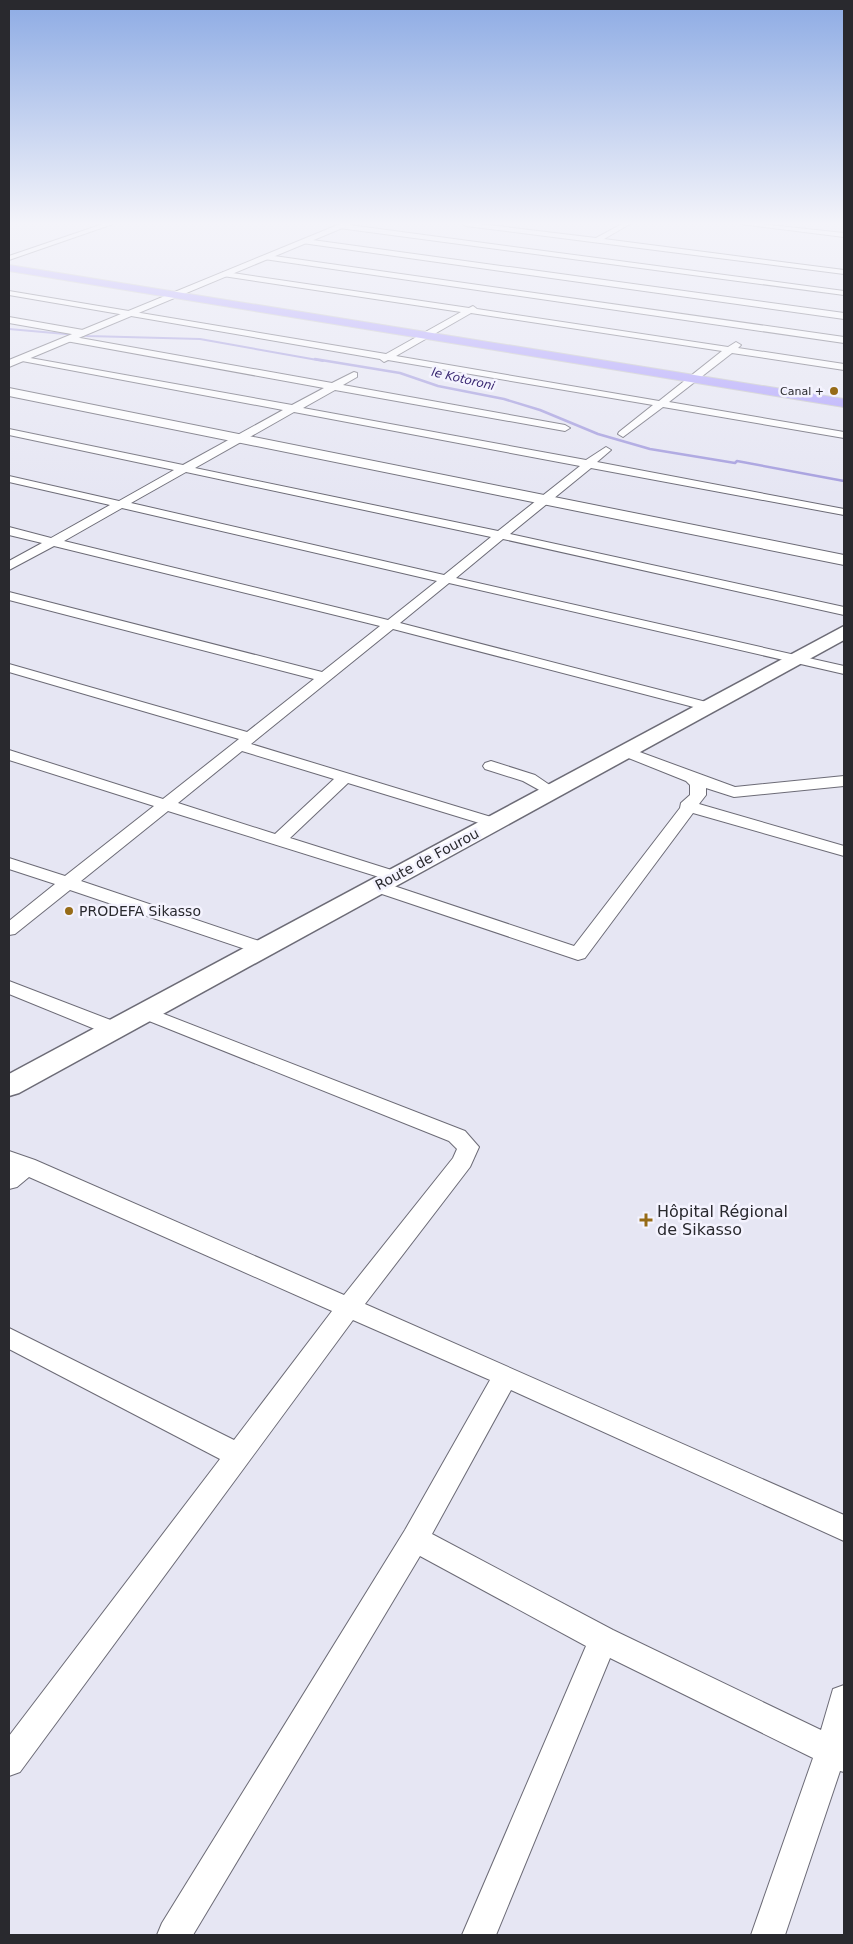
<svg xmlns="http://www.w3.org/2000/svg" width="853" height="1944" viewBox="0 0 853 1944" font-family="'DejaVu Sans',sans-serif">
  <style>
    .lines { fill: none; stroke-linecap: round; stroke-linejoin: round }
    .stream-far1 { stroke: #a59ede; stroke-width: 2 }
    .stream { stroke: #a59ede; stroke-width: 2.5 }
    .minor-casing { stroke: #6c6b76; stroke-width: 2 }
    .tertiary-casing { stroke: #6c6b76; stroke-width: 2 }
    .secondary-casing { stroke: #6c6b76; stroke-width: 3 }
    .trunk-casing { stroke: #c7c7c9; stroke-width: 2 }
    .minor { fill: #fff; fill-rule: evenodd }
    .tertiary { fill: #fff; fill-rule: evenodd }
    .secondary { fill: #fff; fill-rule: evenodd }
    .trunk { fill: #b0a3fc; fill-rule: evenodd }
    .poi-dot { fill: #966b17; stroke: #f4f3fe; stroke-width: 2 }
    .labels { text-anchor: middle; stroke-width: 5; stroke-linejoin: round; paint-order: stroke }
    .far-poi-label { font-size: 11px; fill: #29292e; stroke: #f4f3fe; text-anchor: end }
    .far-water-label { font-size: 12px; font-style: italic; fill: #392872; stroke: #f4f3fe }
    .street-label { font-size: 14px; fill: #29292e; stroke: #f4f3fe }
    .poi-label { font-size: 14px; fill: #29292e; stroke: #f4f3fe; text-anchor: start }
    .near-poi-label { font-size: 16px; fill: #29292e; stroke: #f4f3fe; text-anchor: start }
  </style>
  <rect width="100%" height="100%" fill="#e6e6f3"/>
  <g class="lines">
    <path class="stream-far1" d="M9 329 88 336 200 339 323 361"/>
    <path class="stream" d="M315 359 400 373 438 386 504 399 540 410 598 434 650 449 735 463 737 461 844 481"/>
    <defs>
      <path id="minor" d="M103 224H113L9 260V256Z
        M342 224 844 291V295L339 228Z
        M463 224H480L596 238 622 224H630L604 239 844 270V274L466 226Z
        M741 224H760L844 233V237Z
        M305 239 844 313V319L302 243 301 241Z
        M267 255 844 337V343L264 259 263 257Z
        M226 272 469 308 473 306 477 309 728 347 736 342 741 345 738 348 844 364V370L732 353 669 402 844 432V438L663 407 623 437 618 434 619 432 653 405 388 360 384 362 380 359 9 295V291L386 354 461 312 223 276V272ZM471 313 722 351 659 401 396 356Z
        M9 317 83 330 87 333 83 336 9 323Z
        M69 336 332 383 354 372 357 373V377L343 385 565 425 570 428 565 431 335 390 303 408 586 460 606 447 611 450 597 462 844 509V515L591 468 510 534 844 607V615L503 539 456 578 844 666V674L449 583 400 623 714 704 716 707 709 711 393 629 251 744 501 820 503 823 501 826H489L348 783 290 838 401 873 404 877 401 881 395 882 168 811 81 881 271 945 273 949 271 953H257L70 890 15 934 9 935V921L55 884 9 869V858L65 876 154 806 9 760V750L163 799 239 739 9 672V664L247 732 314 679 9 600V592L322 672 380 626 54 546 9 570V561L42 543 9 535V527L51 538 110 505 9 482V476L119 501 174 470 9 435V429L183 465 283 410 22 361 19 360V356L292 405 324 388 66 341 65 339ZM294 412 580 466 498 531 195 468ZM186 472 491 537 444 575 131 503ZM122 508 437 581 388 620 64 541ZM242 751 334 779 275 834 178 803Z
        M626 747 735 787 844 776V786L734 797 706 788V795L699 804 844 846V856L693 813 585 958 578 960 370 890 367 886 370 882H382L574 946 680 808 681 803 690 795V785L686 781 621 755 618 752Z
        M491 761 535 775 560 792 552 797 523 781 485 769 483 766 485 763Z
        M9 981 121 1024 124 1029 121 1034 114 1035 107 1034 9 994Z
        M146 1007 465 1131 479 1147 470 1167 365 1304 844 1515V1541L511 1390 432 1534 613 1630 821 1730 833 1689 844 1685V1772L840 1771 785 1935H751L813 1758 610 1658 496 1935H462L586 1646 420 1556 193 1935H157L162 1923 405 1530 490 1380 353 1320 20 1772 9 1776V1736L220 1459 9 1349V1328L234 1440 332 1311 29 1177 17 1187 9 1189V1151L35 1160 344 1295 453 1158 457 1149 449 1141 139 1017 136 1013 139 1009Z"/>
      <path id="tertiary" d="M340 224H352L9 367V360Z
        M9 388 844 555V565L9 396Z"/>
      <path id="secondary" d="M844 626V640L19 1093 9 1096V1074Z"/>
      <path id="trunk" d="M9 265 844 399V407L9 271Z"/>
    </defs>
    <use href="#minor" class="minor-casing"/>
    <use href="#tertiary" class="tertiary-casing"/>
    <use href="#secondary" class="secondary-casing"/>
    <use href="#trunk" class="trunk-casing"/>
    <use href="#minor" class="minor"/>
    <use href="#tertiary" class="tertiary"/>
    <use href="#secondary" class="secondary"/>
    <use href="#trunk" class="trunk"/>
  </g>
  <linearGradient id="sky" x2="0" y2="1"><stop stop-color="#8dabe4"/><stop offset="0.45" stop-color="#f4f4fa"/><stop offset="1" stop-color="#f4f4fa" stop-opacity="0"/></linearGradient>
  <rect width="853" height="496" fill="url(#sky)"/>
  <g class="poi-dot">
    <circle cx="834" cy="391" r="5"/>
    <circle cx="69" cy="911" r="5"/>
    <path d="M643.5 1212.5h5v5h5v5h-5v5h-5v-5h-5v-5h5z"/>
  </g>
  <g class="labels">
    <g class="far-poi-label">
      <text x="824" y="395">Canal +</text>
    </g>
    <g class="far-water-label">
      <text transform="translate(463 379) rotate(13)" y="4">le Kotoroni</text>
    </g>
    <g class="street-label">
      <text transform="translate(427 859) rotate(-28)" y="5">Route de Fourou</text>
    </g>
    <g class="poi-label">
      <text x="79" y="916">PRODEFA Sikasso</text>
    </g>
    <g class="near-poi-label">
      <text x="657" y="1217">Hôpital Régional<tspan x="657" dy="18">de Sikasso</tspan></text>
    </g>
  </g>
  <rect width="853" height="1944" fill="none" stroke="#29292e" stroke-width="20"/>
</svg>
